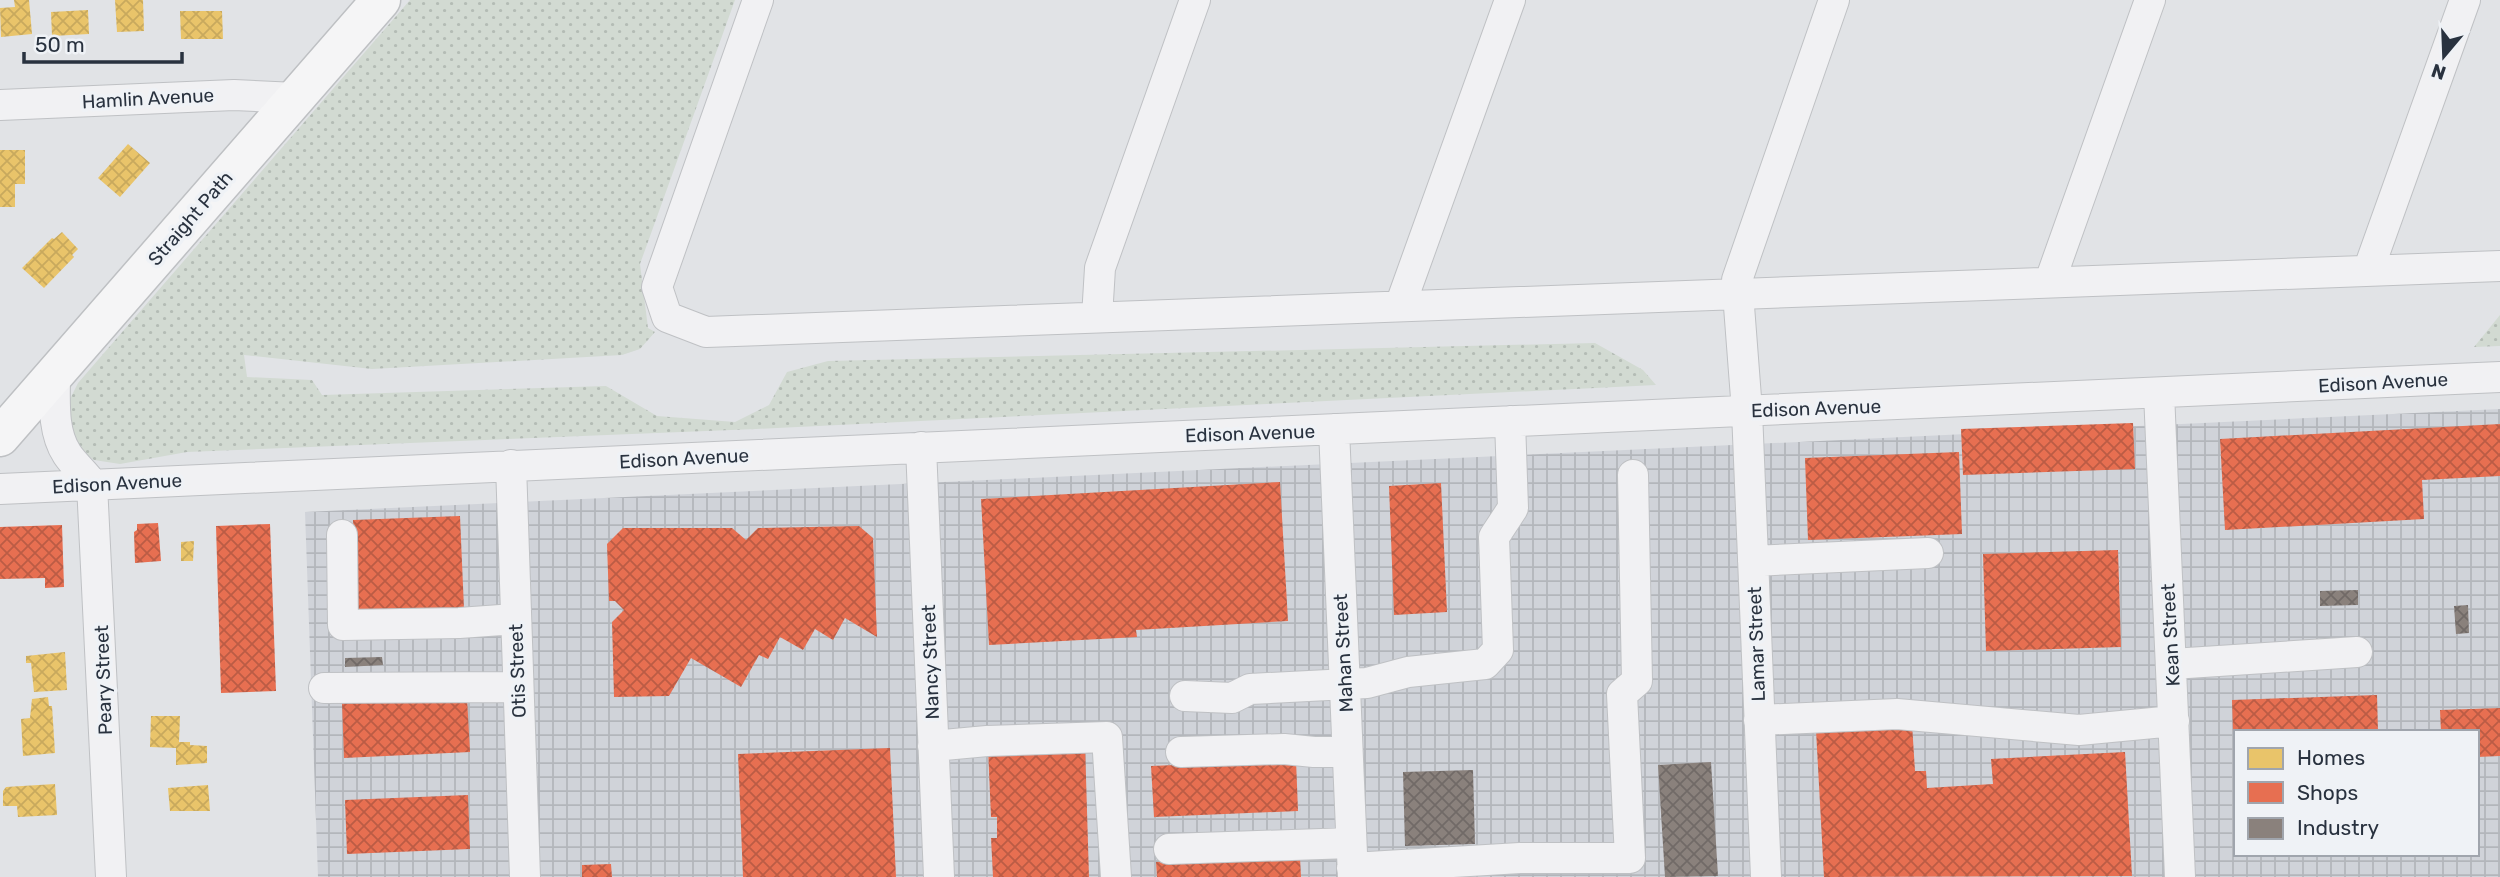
<svg xmlns="http://www.w3.org/2000/svg" width="2500" height="877" viewBox="0 0 2500 877" font-family="Rubik,sans-serif">
  <style>
    .industrial { fill: url(#industrial-grid); fill-rule: evenodd }
    .grass { fill: url(#grass-dots) }
    .homes { fill: url(#homes-cross-hatch) }
    .shops { fill: url(#shops-cross-hatch) }
    .industry { fill: url(#industry-cross-hatch) }
    .lines { fill: none; stroke-linecap: round; stroke-linejoin: round }
    .minor-casing { stroke: #bfc1c4; stroke-width: 32 }
    .major-casing { stroke: #bec0c3; stroke-width: 41 }
    .minor { stroke: #f1f1f3; stroke-width: 30 }
    .major { stroke: #f5f5f6; stroke-width: 38 }
    .labels { text-anchor: middle; stroke-width: 7; stroke-linejoin: round; paint-order: stroke }
    .street-label { font-size: 19px; fill: #29323f; stroke: #eff2f6 }
  </style>
  <defs>
    <pattern id="industrial-grid" width="8" height="8" patternUnits="userSpaceOnUse" patternTransform="scale(1.75)"><rect width="8" height="8" fill="#d0d3d9"/><path d="M0 4h8M4 0v8" fill="none" stroke="#b3b6bb"/></pattern>
    <pattern id="grass-dots" width="8" height="8" patternUnits="userSpaceOnUse" patternTransform="scale(1.75)"><rect width="8" height="8" fill="#d2dad2"/><path d="M2 2h.1M6 6h.1" fill="none" stroke="#b4bcb5" stroke-width="1.8" stroke-linecap="round"/></pattern>
    <pattern id="homes-cross-hatch" width="8" height="8" patternUnits="userSpaceOnUse" patternTransform="scale(1.75)"><rect width="8" height="8" fill="#e9c46a"/><path d="M0 0l8 8M0 8l8-8" fill="none" stroke="#c8a95d"/></pattern>
    <pattern id="shops-cross-hatch" width="8" height="8" patternUnits="userSpaceOnUse" patternTransform="scale(1.75)"><rect width="8" height="8" fill="#e76f51"/><path d="M0 0l8 8M0 8l8-8" fill="none" stroke="#bb5c45"/></pattern>
    <pattern id="industry-cross-hatch" width="8" height="8" patternUnits="userSpaceOnUse" patternTransform="scale(1.75)"><rect width="8" height="8" fill="#8a817c"/><path d="M0 0l8 8M0 8l8-8" fill="none" stroke="#716a67"/></pattern>
  </defs>
  <rect width="100%" height="100%" fill="#e1e3e6"/>
  <path class="industrial" d="M2500 409V877H318L305 512ZM2236 732H2477V854H2236Z"/>
  <path class="grass" d="M410 0H735L640 264 648 328 655 332 640 349 622 355 372 369 244 355 247 377 312 380 322 395 606 386 657 416 735 422 769 405 787 372 828 361 1595 343 1643 370 1656 385 756 429 187 452 120 464 94 460 74 445 67 405 78 383Z
    M2500 315V346L2474 347Z"/>
  <path class="homes" d="M14 0H29L32 34 1 37 0 8 15 7Z
    M115 0H143L144 31 117 32Z
    M88 10 89 34 52 36 51 12Z
    M180 11H222L223 39H181Z
    M128 144 150 163 120 197 98 178Z
    M0 150H25V184H15V207H0Z
    M62 232 78 249 72 255 74 257 44 288 22 268 52 238 54 239Z
    M194 541 193 561H181V542Z
    M65 652 67 690 34 692 31 663H26V656Z
    M48 697 49 706H52L55 753 23 756 21 719 30 718 32 699Z
    M151 716H180L179 742H190V745L207 746V763L176 765V748L150 747Z
    M55 784 57 815 18 817 17 806H3V791L6 787Z
    M208 785 210 811H170L168 788Z"/>
  <path class="shops" d="M2133 423 2135 469 1963 475 1961 429Z
    M2500 424V476L2422 480 2424 519 2225 530 2220 439Z
    M1959 452 1962 534 1808 540 1805 458Z
    M1280 482 1288 621 1136 630 1137 637 989 645 981 499Z
    M1441 483 1447 612 1394 615 1389 486Z
    M460 516 464 609 357 614 353 520Z
    M158 523 161 561 135 563 134 532 137 530V524Z
    M270 524 276 691 221 693 216 526Z
    M62 525 64 587 45 588V578L0 579V527Z
    M859 526 873 538 877 637 845 618 833 640 815 629 803 650 780 637 768 659 759 655 741 687 691 658 669 696 614 697 612 622 624 610 615 601H609L607 544 623 528H732L746 540 758 528Z
    M2118 550 2121 647 1986 651 1983 554Z
    M2377 695 2378 732H2233L2232 700Z
    M467 697 470 752 344 758 342 703Z
    M2500 708V756L2477 757V732H2441L2440 710Z
    M1912 724 1915 771H1926L1927 788 1993 784 1991 759 2125 752 2132 876 1824 877 1816 730Z
    M1085 744 1089 877H993L991 838H997V817H991L988 748Z
    M890 748 896 877H743L738 754Z
    M1296 760 1298 811 1154 817 1151 766Z
    M468 795 470 849 347 854 345 800Z
    M1300 857 1301 877H1157L1156 862Z
    M611 864 612 877H582V865Z"/>
  <path class="industry" d="M2358 590V605L2320 606V591Z
    M2468 605 2469 633 2456 634 2454 606Z
    M382 657 383 665 345 667V658Z
    M1711 762 1718 876 1665 877 1658 765Z
    M1473 770 1475 844 1405 846 1403 772Z"/>
  <g class="lines">
    <defs>
      <path id="minor" d="M758 0 657 287 667 317 706 332 2500 266
        M0 105 234 95 296 98
        M2368 271 2465 0
        M2050 281 2150 0
        M1400 306 1510 0
        M1097 317 1100 268 1195 0
        M55 374C55 401 52 431 67 454 74 465 85 473 92 484L111 877
        M2159 393 2180 877
        M1334 429 1353 877
        M921 447 939 877
        M511 465 525 877
        M0 489 2500 377
        M342 535 343 625 459 623 515 619
        M1753 561 1928 553
        M2172 664 2357 652
        M324 688 517 687
        M1185 696 1232 698 1250 689 1367 683 1408 672 1485 664 1498 650 1494 537 1513 508 1510 421
        M1759 720 1897 714 2079 730 2174 721
        M933 746 987 741 1107 737 1116 877
        M1181 752 1284 749 1314 752H1347
        M1169 849 1351 843
        M1352 868 1520 858H1630L1622 694 1637 681 1633 475
        M1766 877 1747 411 1737 280 1834 0"/>
      <path id="major" d="M0 437 381 0"/>
    </defs>
    <use href="#minor" class="minor-casing"/>
    <use href="#major" class="major-casing"/>
    <use href="#minor" class="minor"/>
    <use href="#major" class="major"/>
  </g>
  <g class="labels">
    <g class="street-label">
      <text transform="translate(148 98) rotate(-3)" y="7">Hamlin Avenue</text>
      <text transform="translate(190 218) rotate(-49)" y="7">Straight Path</text>
      <text transform="translate(2383 382) rotate(-3)" y="7">Edison Avenue</text>
      <text transform="translate(1816 408) rotate(-2)" y="7">Edison Avenue</text>
      <text transform="translate(1250 433) rotate(-2)" y="7">Edison Avenue</text>
      <text transform="translate(684 458) rotate(-3)" y="7">Edison Avenue</text>
      <text transform="translate(117 483) rotate(-3)" y="7">Edison Avenue</text>
      <text transform="translate(2170 635) rotate(-93)" y="7">Kean Street</text>
      <text transform="translate(1756 644) rotate(-92)" y="7">Lamar Street</text>
      <text transform="translate(1343 653) rotate(-93)" y="7">Mahan Street</text>
      <text transform="translate(930 662) rotate(-92)" y="7">Nancy Street</text>
      <text transform="translate(517 671) rotate(-92)" y="7">Otis Street</text>
      <text transform="translate(103 680) rotate(-92)" y="7">Peary Street</text>
    </g>
  </g>
  <rect x="2234" y="730" width="245" height="126" fill="#eff2f6" stroke="#a0a5ad" stroke-width="2"/>
  <rect x="2248" y="748" width="35" height="21" fill="#e9c46a" stroke="#a0a5ad" stroke-width="2"/>
  <text x="2297" y="765" font-size="21" fill="#29323f">Homes</text>
  <rect x="2248" y="782" width="35" height="21" fill="#e76f51" stroke="#a0a5ad" stroke-width="2"/>
  <text x="2297" y="800" font-size="21" fill="#29323f">Shops</text>
  <rect x="2248" y="818" width="35" height="21" fill="#8a817c" stroke="#a0a5ad" stroke-width="2"/>
  <text x="2297" y="835" font-size="21" fill="#29323f">Industry</text>
  <g transform="translate(2444 56) rotate(199)" stroke="#eff2f6" stroke-width="5" paint-order="stroke">
  <path d="M0-5L12 26L0 18L-12 26Z" fill="#29323f"/>
  <text y="-10" font-size="19" font-weight="bold" text-anchor="middle" fill="#29323f">N</text>
  </g>
  <path d="M24 52v10h158v-10" fill="none" stroke="#29323f" stroke-width="3.5"/>
  <text x="35" y="52" font-size="21" fill="#29323f" stroke="#eff2f6" stroke-width="5" paint-order="stroke">50 m</text>
</svg>
